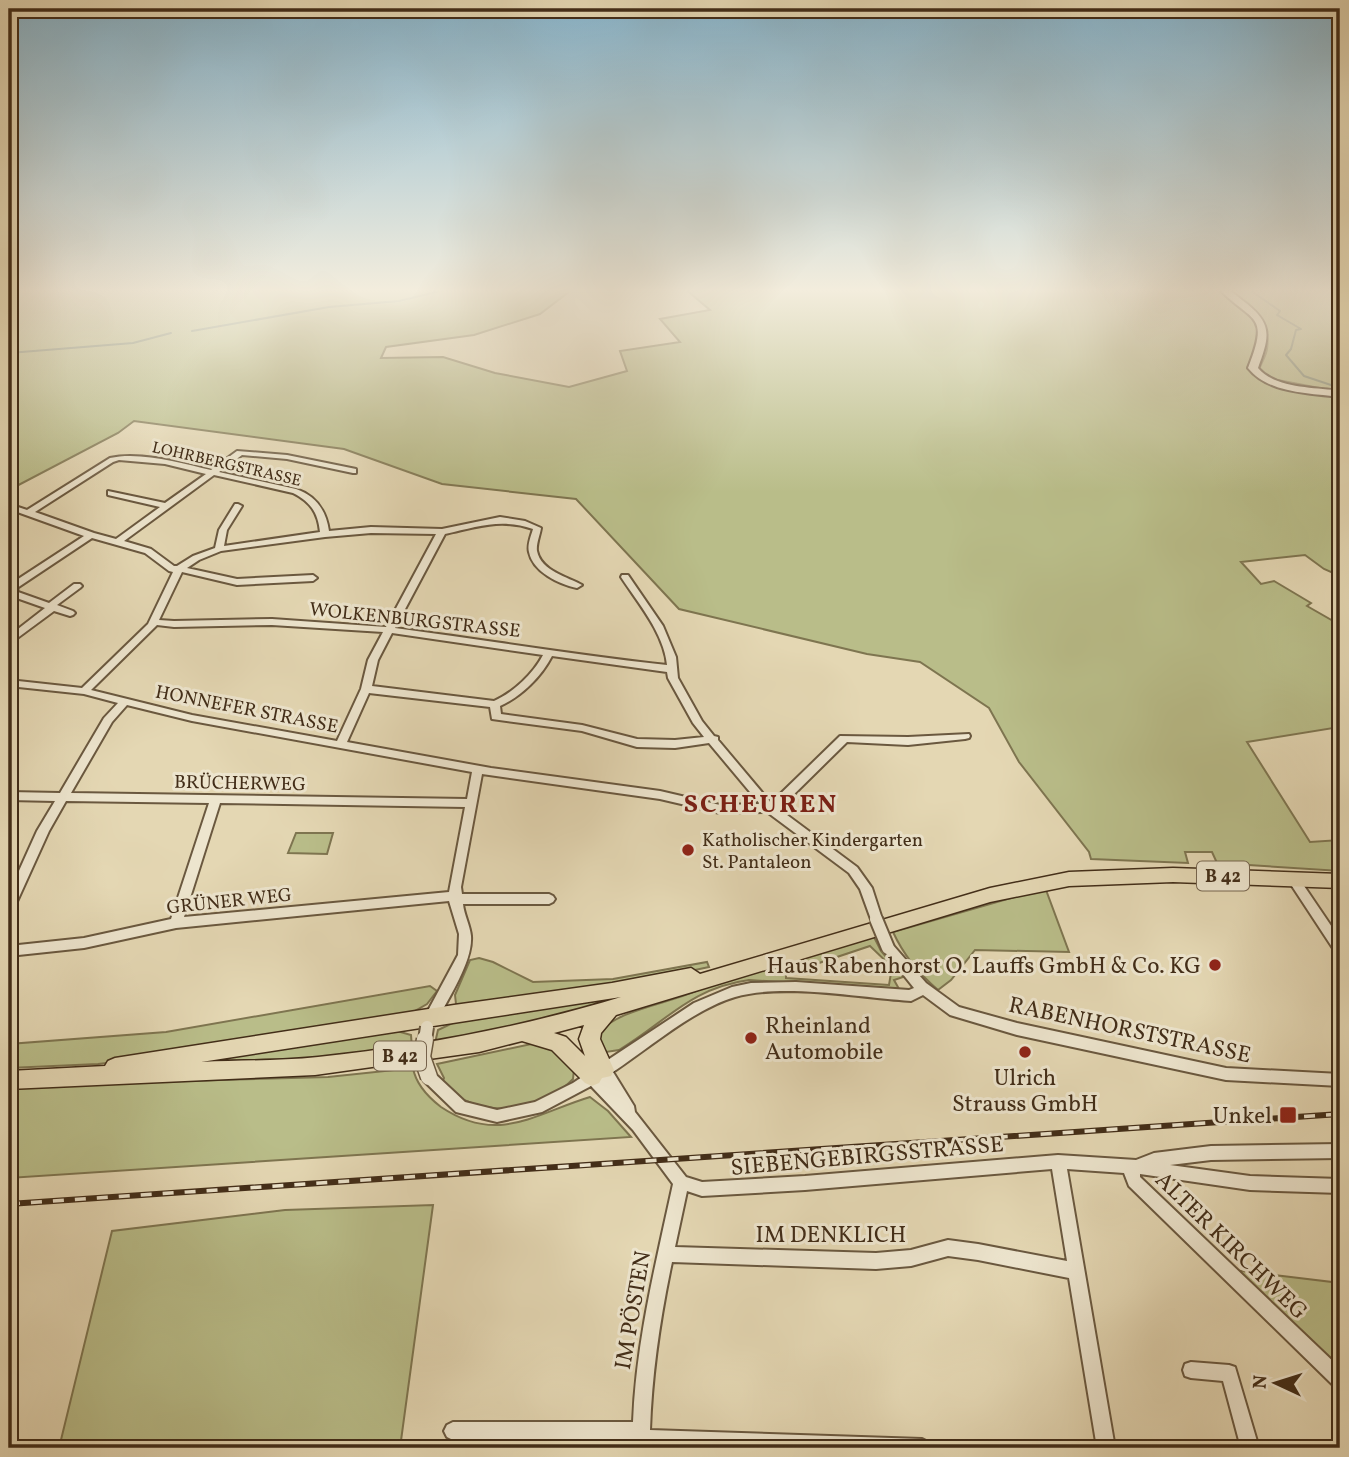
<svg xmlns="http://www.w3.org/2000/svg" width="1349" height="1457" viewBox="0 0 1349 1457" font-family="Vollkorn,serif">
  <style>
    .green { fill: #b9bd89; stroke: #7e7550; stroke-width: 2; fill-rule: evenodd }
    .lines { fill: none; stroke-linecap: round; stroke-linejoin: round }
    .stream { stroke: #74826f; stroke-width: 2 }
    .street-casing { stroke: #6a583f; stroke-width: 4 }
    .secondary-casing { stroke: #422d18; stroke-width: 4 }
    .primary-casing { stroke: #422d18; stroke-width: 3 }
    .street { fill: #ede5ce; fill-rule: evenodd }
    .secondary { fill: #ede5ce; fill-rule: evenodd }
    .primary { fill: #e4d7b3; fill-rule: evenodd }
    .rail-casing { stroke: #422d18; stroke-width: 6 }
    .rail { stroke: #ede5ce; stroke-width: 3.5; stroke-dasharray: 11; stroke-linecap: butt }
    .street-bridge-far1-casing { stroke: #6a583f; stroke-width: 16; stroke-linecap: butt }
    .street-bridge-casing { stroke: #6a583f; stroke-width: 19; stroke-linecap: butt }
    .street-bridge-far1 { stroke: #ede5ce; stroke-width: 12 }
    .street-bridge { stroke: #ede5ce; stroke-width: 16 }
    .poi-dot { fill: #8f2418; stroke: #ede5ce; stroke-width: 2.5 }
    .labels { text-anchor: middle; stroke-width: 6; stroke-linejoin: round; paint-order: stroke }
    .far-street-label { font-size: 16px; fill: #422d18; stroke: #ede5ce }
    .shield { fill: #ede5ce; stroke: #75644f; stroke-width: 2 }
    .shield-label { font-size: 18px; font-weight: bold; fill: #422d18 }
    .street-label { font-size: 19px; fill: #422d18; stroke: #ede5ce }
    .poi-label { font-size: 19px; fill: #422d18; stroke: #ede5ce; text-anchor: start }
    .near-poi-label { font-size: 23px; fill: #422d18; stroke: #ede5ce; text-anchor: end }
    .near-street-label { font-size: 23px; fill: #422d18; stroke: #ede5ce }
    .district-label { font-size: 26px; font-weight: bold; letter-spacing: 2px; fill: #7a1f14; stroke: #ede5ce }
  </style>
  <rect width="100%" height="100%" fill="#e4d7b3"/>
  <filter id="stains"><feTurbulence type="fractalNoise" baseFrequency=".00286" numOctaves="4"/><feColorMatrix values="0 0 0 0 .2 0 0 0 0 .09 0 0 0 0 .02 0 0 0 .5 -.17"/></filter>
  <radialGradient id="worn" r=".72"><stop offset=".6" stop-color="#630" stop-opacity="0"/><stop offset="1" stop-color="#630" stop-opacity=".3"/></radialGradient>
  <path class="green" d="M9 288H574L540 314 474 335 386 347 381 358 443 357 495 373 569 387 627 371 620 351 680 342 660 319 710 310 684 288H1217L1256 320C1262 336 1253 353 1247 368 1266 392 1311 391 1340 395V576L1324 569 1305 555 1241 562 1261 584 1274 581 1311 603 1307 606 1340 625 1333 646 1340 653V736L1333 728 1247 742 1310 842 1340 840V871L1217 863 1212 852H1185L1188 863 1091 859 1089 852 1019 762 989 708 920 662 867 654 679 609 576 499 442 484 344 449 134 421 118 433 9 490Z
    M1227 288H1340V392L1267 378 1259 370C1261 362 1266 357 1267 349 1272 316 1249 307 1227 288Z
    M296 833H333L327 854 288 853Z
    M1039 890H1046L1069 952 975 950 951 980 938 990C918 973 904 956 893 932Z
    M874 937 881 951 903 977 894 980 899 989 749 980C690 988 666 1022 619 1050L606 1052 596 1035C619 1007 675 1004 707 986ZM870 946 892 967 889 985 786 978V974Z
    M479 958 493 962 533 982 613 979 707 962 709 967 648 980 462 1008 456 1004 455 995 470 960Z
    M430 986 437 991 427 1004 413 1012 160 1057 98 1064 9 1068V1044L166 1032Z
    M625 997 515 1027 435 1043 438 1030 461 1019 569 1001Z
    M397 1031 411 1035 412 1048 305 1060 163 1067Z
    M536 1043 552 1049 574 1069 573 1079C545 1108 501 1117 464 1100 456 1097 449 1088 442 1083L444 1078 437 1064Z
    M413 1068C416 1085 428 1097 441 1107 498 1145 534 1114 590 1097L608 1111 631 1137 9 1178V1086L328 1077Z
    M433 1205 400 1448H59L112 1231 285 1210Z
    M1233 1270 1340 1283V1373L1337 1370Z"/>
  <g class="lines">
    <path class="stream" d="M1247 288 1280 311 1277 315 1301 329 1296 330 1291 349 1286 355 1304 376 1340 388
      M192 331 329 307 399 301 452 288
      M9 353 133 343 171 333"/>
    <defs>
      <path id="street" d="M237 451 287 455 356 469V473H353L287 459 242 455 219 472 296 489C316 496 326 510 329 531L371 527 442 529 500 517 525 521 541 528C540 535 536 544 537 551 541 571 568 577 582 585L577 588C559 584 533 572 529 552 527 545 531 536 533 529 500 518 478 527 445 534L395 628C486 640 576 655 667 665 664 633 638 603 621 577L622 575H628L663 626 676 657 678 678 702 721 714 736 718 737V740L771 803 840 736 908 737 969 734 970 736 969 738 965 739 908 745 847 742 779 809 857 867 872 888 882 919 880 922 876 924 872 922 860 889 849 873 767 812 720 813 660 799 482 774 461 887 462 894H549L553 896 555 899 553 902 549 904H463C464 915 470 925 471 936 473 962 447 1000 435 1024L430 1026 425 1024 423 1020 458 955 459 934 449 901 176 928 84 948 9 956V946L84 938 171 919 209 803 66 801 49 831 15 906 13 909 9 911V893L37 831 55 801 9 800V792L60 793 104 718 118 703 84 694 9 686V680L82 688 148 624 173 572 169 571 145 553 92 538 17 588 18 592 49 603 74 584H80L82 586 80 588 57 605 73 611 75 613 73 615 70 616 54 611 12 642 9 643V636L45 608 11 596 9 585 84 536 9 509V504L27 510 110 458C139 451 182 463 211 470ZM119 460 165 464 206 474 165 503 108 491V495L160 507 116 539 94 533 35 512 113 462ZM214 475 293 493C311 502 318 513 320 532L224 546 227 530 242 506 238 504H235L219 530 215 548 193 556 177 566H174L151 549 124 541ZM371 533 436 534 386 627 272 619 174 621 159 620 182 572 237 585 313 581 317 578 313 575 237 579 187 568 199 560 221 551 325 537ZM157 625 174 627 272 625 383 632 368 660 361 689 337 741 192 715 91 690ZM392 633 543 655C533 674 514 692 494 701L372 686 378 660ZM552 656 667 672 668 678 693 723 704 737 675 740 637 739 582 725 501 714 500 706C522 696 541 677 552 656ZM369 693 490 707 492 719 582 731 637 747 675 748 709 743 760 804 720 805 660 791 491 768 347 742ZM127 705 192 721 472 772 467 799 71 793 112 722ZM220 803 465 807 449 892 184 917Z
        M1294 875 1298 877 1340 939V954L1336 953 1290 883 1288 880 1290 877Z
        M888 943 892 944 926 983 959 1007 1017 1023 1226 1068 1340 1074V1086L1226 1080 1017 1035 950 1015 923 995 911 1001C861 998 782 983 735 997 694 1009 649 1048 613 1072L634 1106 635 1112 686 1177 702 1182 805 1176 1058 1155 1136 1160 1154 1153 1211 1146 1340 1144V1158L1211 1160 1170 1165 1250 1176 1340 1179V1193L1250 1190 1140 1174V1177L1340 1368V1388L1334 1386 1129 1186 1124 1173 1067 1169 1115 1448H1097L1069 1278 978 1260 948 1256 911 1266 876 1269 672 1262C660 1319 652 1372 650 1430L922 1439 928 1442 931 1448H632V1440H453L447 1437 444 1431 447 1425 453 1422H633C636 1341 656 1263 673 1184L633 1130 591 1086 542 1112 497 1122 456 1112 424 1081 422 1077 424 1073 429 1071 434 1073 465 1102 497 1110 535 1102 573 1083 694 1003 732 987 751 983 796 982 909 990 914 988 882 948 884 944ZM1052 1169 1067 1261 978 1244 948 1240 911 1250 876 1253 675 1247 687 1191 702 1196 805 1190Z
        M1191 1362 1229 1365 1235 1367 1259 1448H1241L1223 1381 1191 1378 1185 1376 1183 1370 1185 1364Z"/>
      <path id="secondary" d="M1218 288C1229 288 1234 294 1242 300 1273 323 1270 335 1258 368 1276 389 1314 387 1340 391V397C1310 393 1269 394 1248 368 1270 312 1253 324 1218 288Z"/>
      <path id="primary" d="M1173 868 1340 874V888L1173 882 1069 886 990 902 616 1015 601 1033 600 1039 614 1070 611 1076 602 1078 599 1083 592 1086 585 1083 552 1050 522 1041 479 1052 315 1075 9 1089V1071L105 1066 108 1061 115 1058 454 1005 612 983 691 968 700 974 990 888 1069 872ZM621 997C522 1027 421 1046 318 1057 280 1061 240 1060 201 1062ZM584 1025 579 1039 585 1056 566 1037 554 1033Z"/>
    </defs>
    <use href="#street" class="street-casing"/>
    <use href="#secondary" class="secondary-casing"/>
    <use href="#primary" class="primary-casing"/>
    <use href="#street" class="street"/>
    <use href="#secondary" class="secondary"/>
    <use href="#primary" class="primary"/>
    <defs>
      <path id="rail" d="M9 1204 1340 1114"/>
    </defs>
    <use href="#rail" class="rail-casing"/>
    <use href="#rail" class="rail"/>
    <defs>
      <path id="street-bridge-far1" d="M876 919 888 948
        M425 1040 427 1027"/>
      <path id="street-bridge" d="M425 1039 422 1057 429 1077"/>
    </defs>
    <use href="#street-bridge-far1" class="street-bridge-far1-casing"/>
    <use href="#street-bridge" class="street-bridge-casing"/>
    <use href="#street-bridge-far1" class="street-bridge-far1"/>
    <use href="#street-bridge" class="street-bridge"/>
  </g>
  <linearGradient id="sky" x2="0" y2="1"><stop stop-color="#87b6cf"/><stop offset="0.59" stop-color="#f3eddd"/><stop offset="1" stop-color="#f3eddd" stop-opacity="0"/></linearGradient>
  <rect width="1349" height="492" fill="url(#sky)"/>
  <g class="poi-dot">
    <circle cx="688" cy="850" r="7"/>
    <circle cx="1215" cy="965" r="7"/>
    <circle cx="751" cy="1038" r="7"/>
    <circle cx="1025" cy="1052" r="7"/>
    <rect x="1279" y="1106" width="18" height="18" rx="3.5"/>
  </g>
  <g class="labels">
    <g class="far-street-label">
      <text transform="translate(227 463) rotate(13)" y="6">LOHRBERGSTRASSE</text>
    </g>
    <g class="shield">
      <rect x="1197" y="861.5" width="52" height="29" rx="5"/>
      <rect x="374" y="1041.5" width="52" height="29" rx="5"/>
    </g>
    <g class="shield-label">
      <text x="1223" y="882">B 42</text>
      <text x="400" y="1062">B 42</text>
    </g>
    <g class="street-label">
      <text transform="translate(415 619) rotate(6)" y="7">WOLKENBURGSTRASSE</text>
      <text transform="translate(247 708) rotate(11)" y="7">HONNEFER STRASSE</text>
      <text transform="translate(240 782) rotate(1)" y="7">BRÜCHERWEG</text>
      <text transform="translate(229 900) rotate(-6)" y="7">GRÜNER WEG</text>
    </g>
    <g class="poi-label">
      <text x="702" y="846">Katholischer Kindergarten<tspan x="702" dy="22">St. Pantaleon</tspan></text>
    </g>
    <g class="near-poi-label">
      <text x="1201" y="973">Haus Rabenhorst O. Lauffs GmbH &amp; Co. KG</text>
      <text x="765" y="1033" text-anchor="start">Rheinland<tspan x="765" dy="26">Automobile</tspan></text>
      <text x="1025" y="1085" text-anchor="middle">Ulrich<tspan x="1025" dy="26">Strauss GmbH</tspan></text>
      <text x="1272" y="1123">Unkel</text>
    </g>
    <g class="near-street-label">
      <text transform="translate(1130 1029) rotate(12)" y="8">RABENHORSTSTRASSE</text>
      <text transform="translate(867 1155) rotate(-5)" y="8">SIEBENGEBIRGSSTRASSE</text>
      <text x="831" y="1242">IM DENKLICH</text>
      <text transform="translate(1232 1245) rotate(44)" y="8">ALTER KIRCHWEG</text>
      <text transform="translate(632 1310) rotate(-80)" y="8">IM PÖSTEN</text>
    </g>
    <g class="district-label">
      <text x="761" y="812">SCHEUREN</text>
    </g>
  </g>
  <rect width="1349" height="1457" fill="none" stroke="#e4d7b3" stroke-width="35"/>
  <rect x="10" y="10" width="1328" height="1436" fill="none" stroke="#422d18" stroke-width="3.5"/>
  <rect x="18" y="18" width="1314" height="1422" fill="none" stroke="#422d18" stroke-width="2"/>
  <g transform="translate(1276 1383) rotate(274)" stroke="#ede5ce" stroke-width="5" paint-order="stroke">
  <path d="M0-5L12 26L0 18L-12 26Z" fill="#422d18"/>
  <text y="-10" font-size="19" font-weight="bold" text-anchor="middle" fill="#422d18">N</text>
  </g>
  <rect width="100%" height="100%" filter="url(#stains)"/>
  <rect width="100%" height="100%" fill="url(#worn)"/>
</svg>
